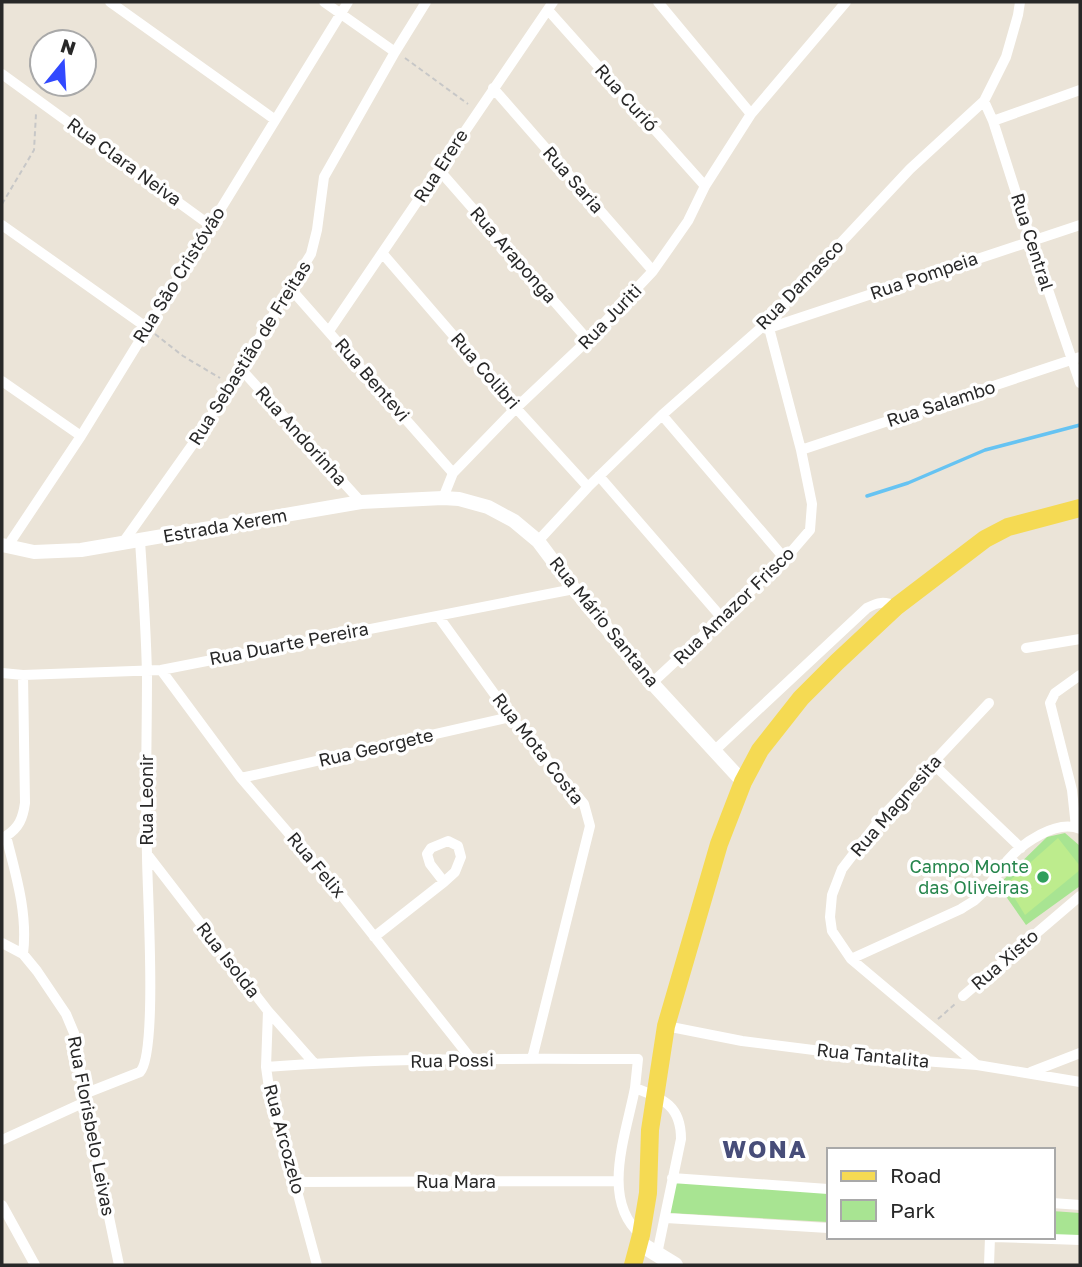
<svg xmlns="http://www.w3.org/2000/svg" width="1082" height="1267" viewBox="0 0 1082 1267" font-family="'Golos Text',sans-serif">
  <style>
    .green { fill: #a8e492 }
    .pitch { fill: #bdec8d }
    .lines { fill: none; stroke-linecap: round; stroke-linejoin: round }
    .stream { stroke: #66c3f2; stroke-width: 3.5 }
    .path { stroke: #c7c7c7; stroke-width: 2; stroke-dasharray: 5 3.5; stroke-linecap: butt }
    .minor { stroke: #fff; stroke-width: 10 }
    .tertiary { stroke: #fff; stroke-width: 14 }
    .secondary { stroke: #fff; stroke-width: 16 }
    .primary { stroke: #f5da53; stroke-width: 18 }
    .leisure-dot { fill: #2e9e5b; stroke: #fff; stroke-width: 2.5 }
    .labels { text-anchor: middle; stroke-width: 7; stroke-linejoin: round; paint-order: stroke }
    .street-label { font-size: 18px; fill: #282828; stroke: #fff }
    .leisure-label { font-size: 18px; fill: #27864d; stroke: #fff; text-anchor: end }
    .district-label { font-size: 24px; font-weight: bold; letter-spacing: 2px; fill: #474d79; stroke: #fff }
  </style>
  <rect width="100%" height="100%" fill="#ebe4d8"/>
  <path class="green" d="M1065 833 1080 846V886L1026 925 998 885 1047 837Z
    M676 1181 828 1193V1222L670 1213Z
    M1052 1211 1080 1213V1236L1052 1235Z"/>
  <path class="pitch" d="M1058 838 1080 866V870L1025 915 1006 884Z"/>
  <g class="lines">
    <path class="stream" d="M867 496 908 483 985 450 1080 425"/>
    <path class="path" d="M405 58 468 104
      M2 204 34 150 36 114
      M155 334 183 356 220 378
      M938 1019 955 1004"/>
    <path class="minor" d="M110 2 274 119
      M324 2 395 52
      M658 2 751 114
      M548 10 705 186
      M2 74 211 226
      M493 88 653 271
      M984 101 993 121 1031 240 1080 383
      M993 121 1080 90
      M439 170 588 340
      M2 225 146 327
      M383 254 516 408 588 487
      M290 288 453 473
      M769 328 1080 225
      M329 331 553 2
      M241 369 361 502
      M2 381 81 436
      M662 415 785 559
      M801 450 1080 357
      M599 476 722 618
      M443 498 453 473 516 408 588 340 653 271 688 221 705 186 751 114 846 2
      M538 541 588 487 662 415 763 326 910 169 984 101 1006 57 1018 15 1020 2
      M122 544 200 434 311 254 317 230 324 177 395 52 426 2
      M7 547 81 436 348 2
      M438 616 511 717 584 804 590 826 532 1059
      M1026 648 1080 639
      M161 670 241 778 335 887 472 1060
      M2 673 23 675 161 670 574 589
      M652 683 785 559 810 530 812 504 801 450 769 328 763 326
      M714 751 867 608C878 602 884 601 897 606
      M932 763 1021 848
      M241 778 511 717
      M1076 827 1072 790 1050 703 1055 693 1080 675
      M147 854 268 1011 314 1063
      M374 937 444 882 455 872 461 857 458 846 448 841 431 848 427 854 430 864 444 882
      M2 943 23 954 37 971 66 1014 74 1033 85 1102 119 1265
      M23 954C28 914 16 875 6 836 19 828 23 818 25 803L23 675
      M851 959 961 909C965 906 971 903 975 900 988 889 997 874 1007 861 1022 843 1057 819 1080 829
      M963 996 1080 896
      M268 1011 266 1067 269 1088 317 1265
      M666 1026 742 1041 869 1057 977 1065 1080 1082
      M977 1065 851 959 832 931 830 917 832 895 842 869 881 818 989 703
      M266 1067C389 1057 514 1059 638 1059L635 1088
      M1031 1072 1080 1053
      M84 1094 140 1072C158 1053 147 890 147 855 145 795 147 735 147 674 146 630 143 585 140 541
      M2 1140 85 1102
      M672 1178 828 1189
      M295 1182 617 1181
      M1052 1203 1080 1205
      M2 1205 35 1265
      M666 1218 828 1228
      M641 1235C600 1200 626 1135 635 1088 664 1099 681 1106 681 1139L657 1254
      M993 1237 1080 1240
      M989 1265 990 1237"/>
    <path class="tertiary" d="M2 545 34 552 81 550 361 502 443 498 459 499 488 507 514 521 538 541 574 589 652 683 743 782"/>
    <path class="secondary" d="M639 1243 675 1265"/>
    <path class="primary" d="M633 1265 641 1235 648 1193 650 1130 666 1026 719 844 743 782 760 750 801 698 837 662 897 606 985 539 1008 527 1080 508"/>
  </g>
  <circle class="leisure-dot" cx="1043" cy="877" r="7"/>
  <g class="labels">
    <g class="street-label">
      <text transform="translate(626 98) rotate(48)" y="6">Rua Curió</text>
      <text transform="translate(124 162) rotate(36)" y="6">Rua Clara Neiva</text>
      <text transform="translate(441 166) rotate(-57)" y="6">Rua Erere</text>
      <text transform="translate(573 180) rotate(49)" y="6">Rua Saria</text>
      <text transform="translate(1032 242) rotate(72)" y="6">Rua Central</text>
      <text transform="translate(513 255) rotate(49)" y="6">Rua Araponga</text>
      <text transform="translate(179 275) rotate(-58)" y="6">Rua São Cristóvão</text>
      <text transform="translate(924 276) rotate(-19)" y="6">Rua Pompeia</text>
      <text transform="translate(800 285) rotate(-46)" y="6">Rua Damasco</text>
      <text transform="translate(610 317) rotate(-46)" y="6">Rua Juriti</text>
      <text transform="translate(250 353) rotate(-58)" y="6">Rua Sebastião de Freitas</text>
      <text transform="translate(485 371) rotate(49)" y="6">Rua Colibri</text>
      <text transform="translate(372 380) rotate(49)" y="6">Rua Bentevi</text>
      <text transform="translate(941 404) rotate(-18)" y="6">Rua Salambo</text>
      <text transform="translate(301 436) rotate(48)" y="6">Rua Andorinha</text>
      <text transform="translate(225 526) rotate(-10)" y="6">Estrada Xerem</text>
      <text transform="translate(734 606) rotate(-44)" y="6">Rua Amazor Frisco</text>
      <text transform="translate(604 622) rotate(51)" y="6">Rua Mário Santana</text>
      <text transform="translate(289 644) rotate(-11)" y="6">Rua Duarte Pereira</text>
      <text transform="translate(376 748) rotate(-13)" y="6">Rua Georgete</text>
      <text transform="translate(538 749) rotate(52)" y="6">Rua Mota Costa</text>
      <text transform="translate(147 800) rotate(-90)" y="6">Rua Leonir</text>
      <text transform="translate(896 806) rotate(-49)" y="6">Rua Magnesita</text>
      <text transform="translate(316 865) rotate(50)" y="6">Rua Felix</text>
      <text transform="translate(228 960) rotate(52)" y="6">Rua Isolda</text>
      <text transform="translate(1005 960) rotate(-41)" y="6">Rua Xisto</text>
      <text transform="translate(873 1056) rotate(6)" y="6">Rua Tantalita</text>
      <text transform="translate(452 1061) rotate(-1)" y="6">Rua Possi</text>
      <text transform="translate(91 1126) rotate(79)" y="6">Rua Florisbelo Leivas</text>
      <text transform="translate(284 1139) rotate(75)" y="6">Rua Arcozelo</text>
      <text x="456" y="1188">Rua Mara</text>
    </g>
    <g class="leisure-label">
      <text x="1029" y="873">Campo Monte<tspan x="1029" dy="21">das Oliveiras</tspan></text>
    </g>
    <g class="district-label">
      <text x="765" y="1158">WONA</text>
    </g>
  </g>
  <rect width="1082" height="1267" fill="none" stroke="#282828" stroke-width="7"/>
  <rect x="827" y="1148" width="228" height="91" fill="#ffffff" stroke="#a9a9a9" stroke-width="2"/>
  <rect x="841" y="1171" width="35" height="10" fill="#f5da53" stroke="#a9a9a9" stroke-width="2"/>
  <text x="890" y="1183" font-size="21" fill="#282828">Road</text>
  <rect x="841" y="1200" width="35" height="21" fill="#a8e492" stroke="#a9a9a9" stroke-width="2"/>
  <text x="890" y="1218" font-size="21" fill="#282828">Park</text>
  <g transform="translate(63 63) rotate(18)"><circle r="33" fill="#ffffff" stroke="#a9a9a9" stroke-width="2"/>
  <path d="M0-5L12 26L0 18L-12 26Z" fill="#3149ff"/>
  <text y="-10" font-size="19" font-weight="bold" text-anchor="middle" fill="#282828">N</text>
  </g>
</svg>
